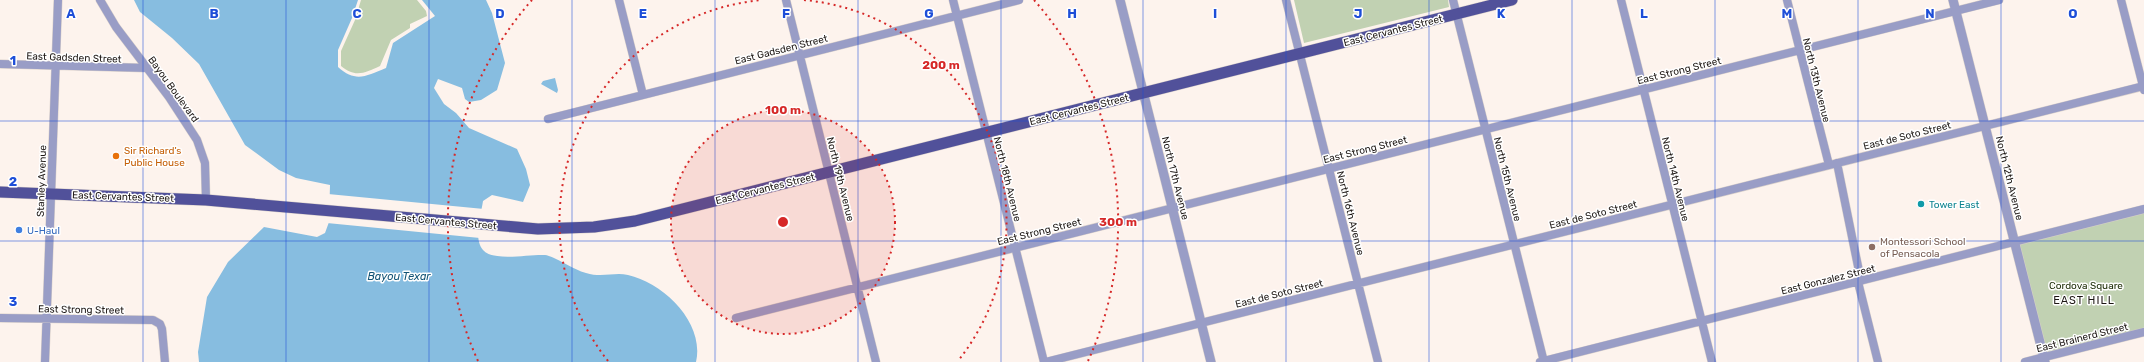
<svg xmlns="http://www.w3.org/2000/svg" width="2144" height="362" viewBox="0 0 2144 362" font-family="Rubik,sans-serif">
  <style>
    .green { fill: #c1d1b2 }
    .water { fill: #87bde0 }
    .pier { fill: #fdf3ed }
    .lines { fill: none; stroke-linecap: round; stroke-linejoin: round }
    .minor-casing { stroke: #d9d0ca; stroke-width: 9 }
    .tertiary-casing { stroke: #d9d0ca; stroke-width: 10 }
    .primary-casing { stroke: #d9d0ca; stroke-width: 12 }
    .minor { stroke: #999dc6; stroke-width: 8 }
    .tertiary { stroke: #999dc6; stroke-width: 9 }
    .primary { stroke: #51519a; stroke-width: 11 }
    .grid { fill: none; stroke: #1d4ed8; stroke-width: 1; stroke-opacity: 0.55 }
    .ring { fill: none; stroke: #d62828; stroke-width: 2; stroke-dasharray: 2 4 }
    .food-dot { fill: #e8710a; stroke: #fff; stroke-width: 1.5 }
    .culture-dot { fill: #0f9aa8; stroke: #fff; stroke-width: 1.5 }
    .shop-dot { fill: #3f7fe0; stroke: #fff; stroke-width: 1.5 }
    .education-dot { fill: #8d6e63; stroke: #fff; stroke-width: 1.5 }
    .labels { text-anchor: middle; stroke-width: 3; stroke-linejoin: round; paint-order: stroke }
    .street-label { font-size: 10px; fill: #1c1613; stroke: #fff }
    .food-label { font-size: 10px; fill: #c56008; stroke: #fff; text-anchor: start }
    .culture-label { font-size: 10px; fill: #0d838f; stroke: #fff; text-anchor: start }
    .shop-label { font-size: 10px; fill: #366cbe; stroke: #fff; text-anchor: start }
    .education-label { font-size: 10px; fill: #785e54; stroke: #fff; text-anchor: start }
    .park-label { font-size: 10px; fill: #20300a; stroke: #fff }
    .water-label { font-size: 11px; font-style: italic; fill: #115375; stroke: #fff }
    .neighbourhood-label { font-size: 11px; letter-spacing: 1px; fill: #1c1613; stroke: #fff }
    .grid-label { font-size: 13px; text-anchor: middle; font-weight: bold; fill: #1d4ed8; stroke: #fff; stroke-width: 3; stroke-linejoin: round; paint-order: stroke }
    .centre { fill: #d62828; stroke: #fff; stroke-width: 2 }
    .ring-label { font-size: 12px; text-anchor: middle; font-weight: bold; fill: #d62828; stroke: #fff; stroke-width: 3; stroke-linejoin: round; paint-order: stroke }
  </style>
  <rect width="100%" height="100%" fill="#fdf3ed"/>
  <path class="green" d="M361 0H417L426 11 427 16 410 24V28L391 40 380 66C365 73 355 78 341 66V51L355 20Z
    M1294 0H1448L1449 7 1304 43Z
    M2144 209V332L2043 357 2014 242Z"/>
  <path class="water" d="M134 0H358L352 18 338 50V67C356 83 366 76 386 68L393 43 435 16 422 0H486L492 13 505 63 497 90 481 100 469 102 465 99 462 88 438 79 434 88 444 104 456 113 469 128 517 149 526 169 530 185 523 202 492 195 483 201C481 215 473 238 483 250 493 262 529 254 545 255 554 256 574 270 586 273 602 278 614 272 628 275 664 283 705 323 696 362H199L198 352 207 297 228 262 264 227 317 237 325 233 329 222 330 185 296 178 279 170 245 145 199 64 172 38 140 12Z
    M555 78 558 90 557 93 541 84 543 81Z"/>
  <path class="pier" d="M328 194 484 209 480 238 327 223Z"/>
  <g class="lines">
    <defs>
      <path id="minor" d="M100 0 116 27 169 97 197 140 205 163 206 200
        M619 0 643 95
        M786 0 876 362
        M953 0 1044 362
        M1286 0 1378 362
        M1453 0 1544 362
        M1621 0 1712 362
        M1787 0 1829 165
        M2121 0 2144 90
        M0 64 147 68
        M548 119 1019 0
        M1837 163 1861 281
        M1858 282 1878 362
        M0 318 153 320 160 324 162 329 165 362
        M736 318 1999 0
        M45 362 58 0
        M1046 362 2144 86
        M1540 362 2144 209
        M2025 362 2144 332"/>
      <path id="tertiary" d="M1120 0 1211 362
        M1953 0 2045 362"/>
      <path id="primary" d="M0 192 206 200 538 229 594 227 635 221 1512 0"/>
    </defs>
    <use href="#minor" class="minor-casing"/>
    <use href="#tertiary" class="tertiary-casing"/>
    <use href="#primary" class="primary-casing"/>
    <use href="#minor" class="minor"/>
    <use href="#tertiary" class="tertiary"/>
    <use href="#primary" class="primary"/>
  </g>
  <path class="grid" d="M143 0V362M286 0V362M429 0V362M572 0V362M715 0V362M858 0V362M1001 0V362M1143 0V362M1286 0V362M1429 0V362M1572 0V362M1715 0V362M1858 0V362M2001 0V362M0 121H2144M0 241H2144"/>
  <circle cx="783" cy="222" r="112" fill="#d62828" fill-opacity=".12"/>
  <g class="ring">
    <circle cx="783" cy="222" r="112"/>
    <path d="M608 361A223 223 0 0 1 762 0M804 0A223 223 0 0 1 958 361"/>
    <path d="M478 361A335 335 0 0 1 532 0M1034 0A335 335 0 0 1 1088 361"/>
  </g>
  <circle class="food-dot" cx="116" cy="156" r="4"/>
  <circle class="culture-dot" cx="1921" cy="204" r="4"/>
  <circle class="shop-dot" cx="19" cy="230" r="4"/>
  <circle class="education-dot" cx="1872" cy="247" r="4"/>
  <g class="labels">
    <g class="street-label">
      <text transform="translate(1393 30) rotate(-14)" y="4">East Cervantes Street</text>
      <text transform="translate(781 49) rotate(-14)" y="4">East Gadsden Street</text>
      <text transform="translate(74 57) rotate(2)" y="4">East Gadsden Street</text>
      <text transform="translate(1679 70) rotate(-14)" y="4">East Strong Street</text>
      <text transform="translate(1817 80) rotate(76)" y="4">North 13th Avenue</text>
      <text transform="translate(174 89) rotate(54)" y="4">Bayou Boulevard</text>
      <text transform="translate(1079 109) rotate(-14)" y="4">East Cervantes Street</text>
      <text transform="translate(1907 135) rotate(-14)" y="4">East de Soto Street</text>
      <text transform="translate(1365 149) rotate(-14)" y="4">East Strong Street</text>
      <text transform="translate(1176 178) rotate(76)" y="4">North 17th Avenue</text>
      <text transform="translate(2010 178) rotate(76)" y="4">North 12th Avenue</text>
      <text transform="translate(841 179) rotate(76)" y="4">North 19th Avenue</text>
      <text transform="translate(1008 179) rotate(76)" y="4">North 18th Avenue</text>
      <text transform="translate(1508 179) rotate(76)" y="4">North 15th Avenue</text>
      <text transform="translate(1676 179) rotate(76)" y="4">North 14th Avenue</text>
      <text transform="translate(41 181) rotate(-88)" y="4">Stanley Avenue</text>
      <text transform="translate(765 188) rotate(-14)" y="4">East Cervantes Street</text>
      <text transform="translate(123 196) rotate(2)" y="4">East Cervantes Street</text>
      <text transform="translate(1351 213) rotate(76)" y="4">North 16th Avenue</text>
      <text transform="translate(1593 214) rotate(-14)" y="4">East de Soto Street</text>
      <text transform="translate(446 221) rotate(5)" y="4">East Cervantes Street</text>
      <text transform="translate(1039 231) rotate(-14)" y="4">East Strong Street</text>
      <text transform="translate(1828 279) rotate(-14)" y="4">East Gonzalez Street</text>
      <text transform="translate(1279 293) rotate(-14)" y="4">East de Soto Street</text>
      <text transform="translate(81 309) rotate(1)" y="4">East Strong Street</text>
      <text transform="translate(2082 337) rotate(-14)" y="4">East Brainerd Street</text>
    </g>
    <g class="food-label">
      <text x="124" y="154">Sir Richard's<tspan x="124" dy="12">Public House</tspan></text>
    </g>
    <g class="culture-label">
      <text x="1929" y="208">Tower East</text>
    </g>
    <g class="shop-label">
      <text x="27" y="234">U-Haul</text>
    </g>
    <g class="education-label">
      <text x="1880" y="245">Montessori School<tspan x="1880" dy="12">of Pensacola</tspan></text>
    </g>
    <g class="park-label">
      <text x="2086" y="289">Cordova Square</text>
    </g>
    <g class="water-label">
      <text x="399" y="280">Bayou Texar</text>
    </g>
    <g class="neighbourhood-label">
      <text x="2084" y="304">EAST HILL</text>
    </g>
  </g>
  <g class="grid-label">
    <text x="71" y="18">A</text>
    <text x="214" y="18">B</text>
    <text x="357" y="18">C</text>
    <text x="500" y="18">D</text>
    <text x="643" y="18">E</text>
    <text x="786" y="18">F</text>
    <text x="929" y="18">G</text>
    <text x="1072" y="18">H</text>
    <text x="1215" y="18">I</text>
    <text x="1358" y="18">J</text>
    <text x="1501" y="18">K</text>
    <text x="1644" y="18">L</text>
    <text x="1787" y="18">M</text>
    <text x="1930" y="18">N</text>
    <text x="2073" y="18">O</text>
    <text x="13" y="65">1</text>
    <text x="13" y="186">2</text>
    <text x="13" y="306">3</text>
  </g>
  <circle cx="783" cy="222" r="6" class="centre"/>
  <g class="ring-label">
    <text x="941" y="69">200 m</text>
    <text x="783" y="114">100 m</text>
    <text x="1118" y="226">300 m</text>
  </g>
</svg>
